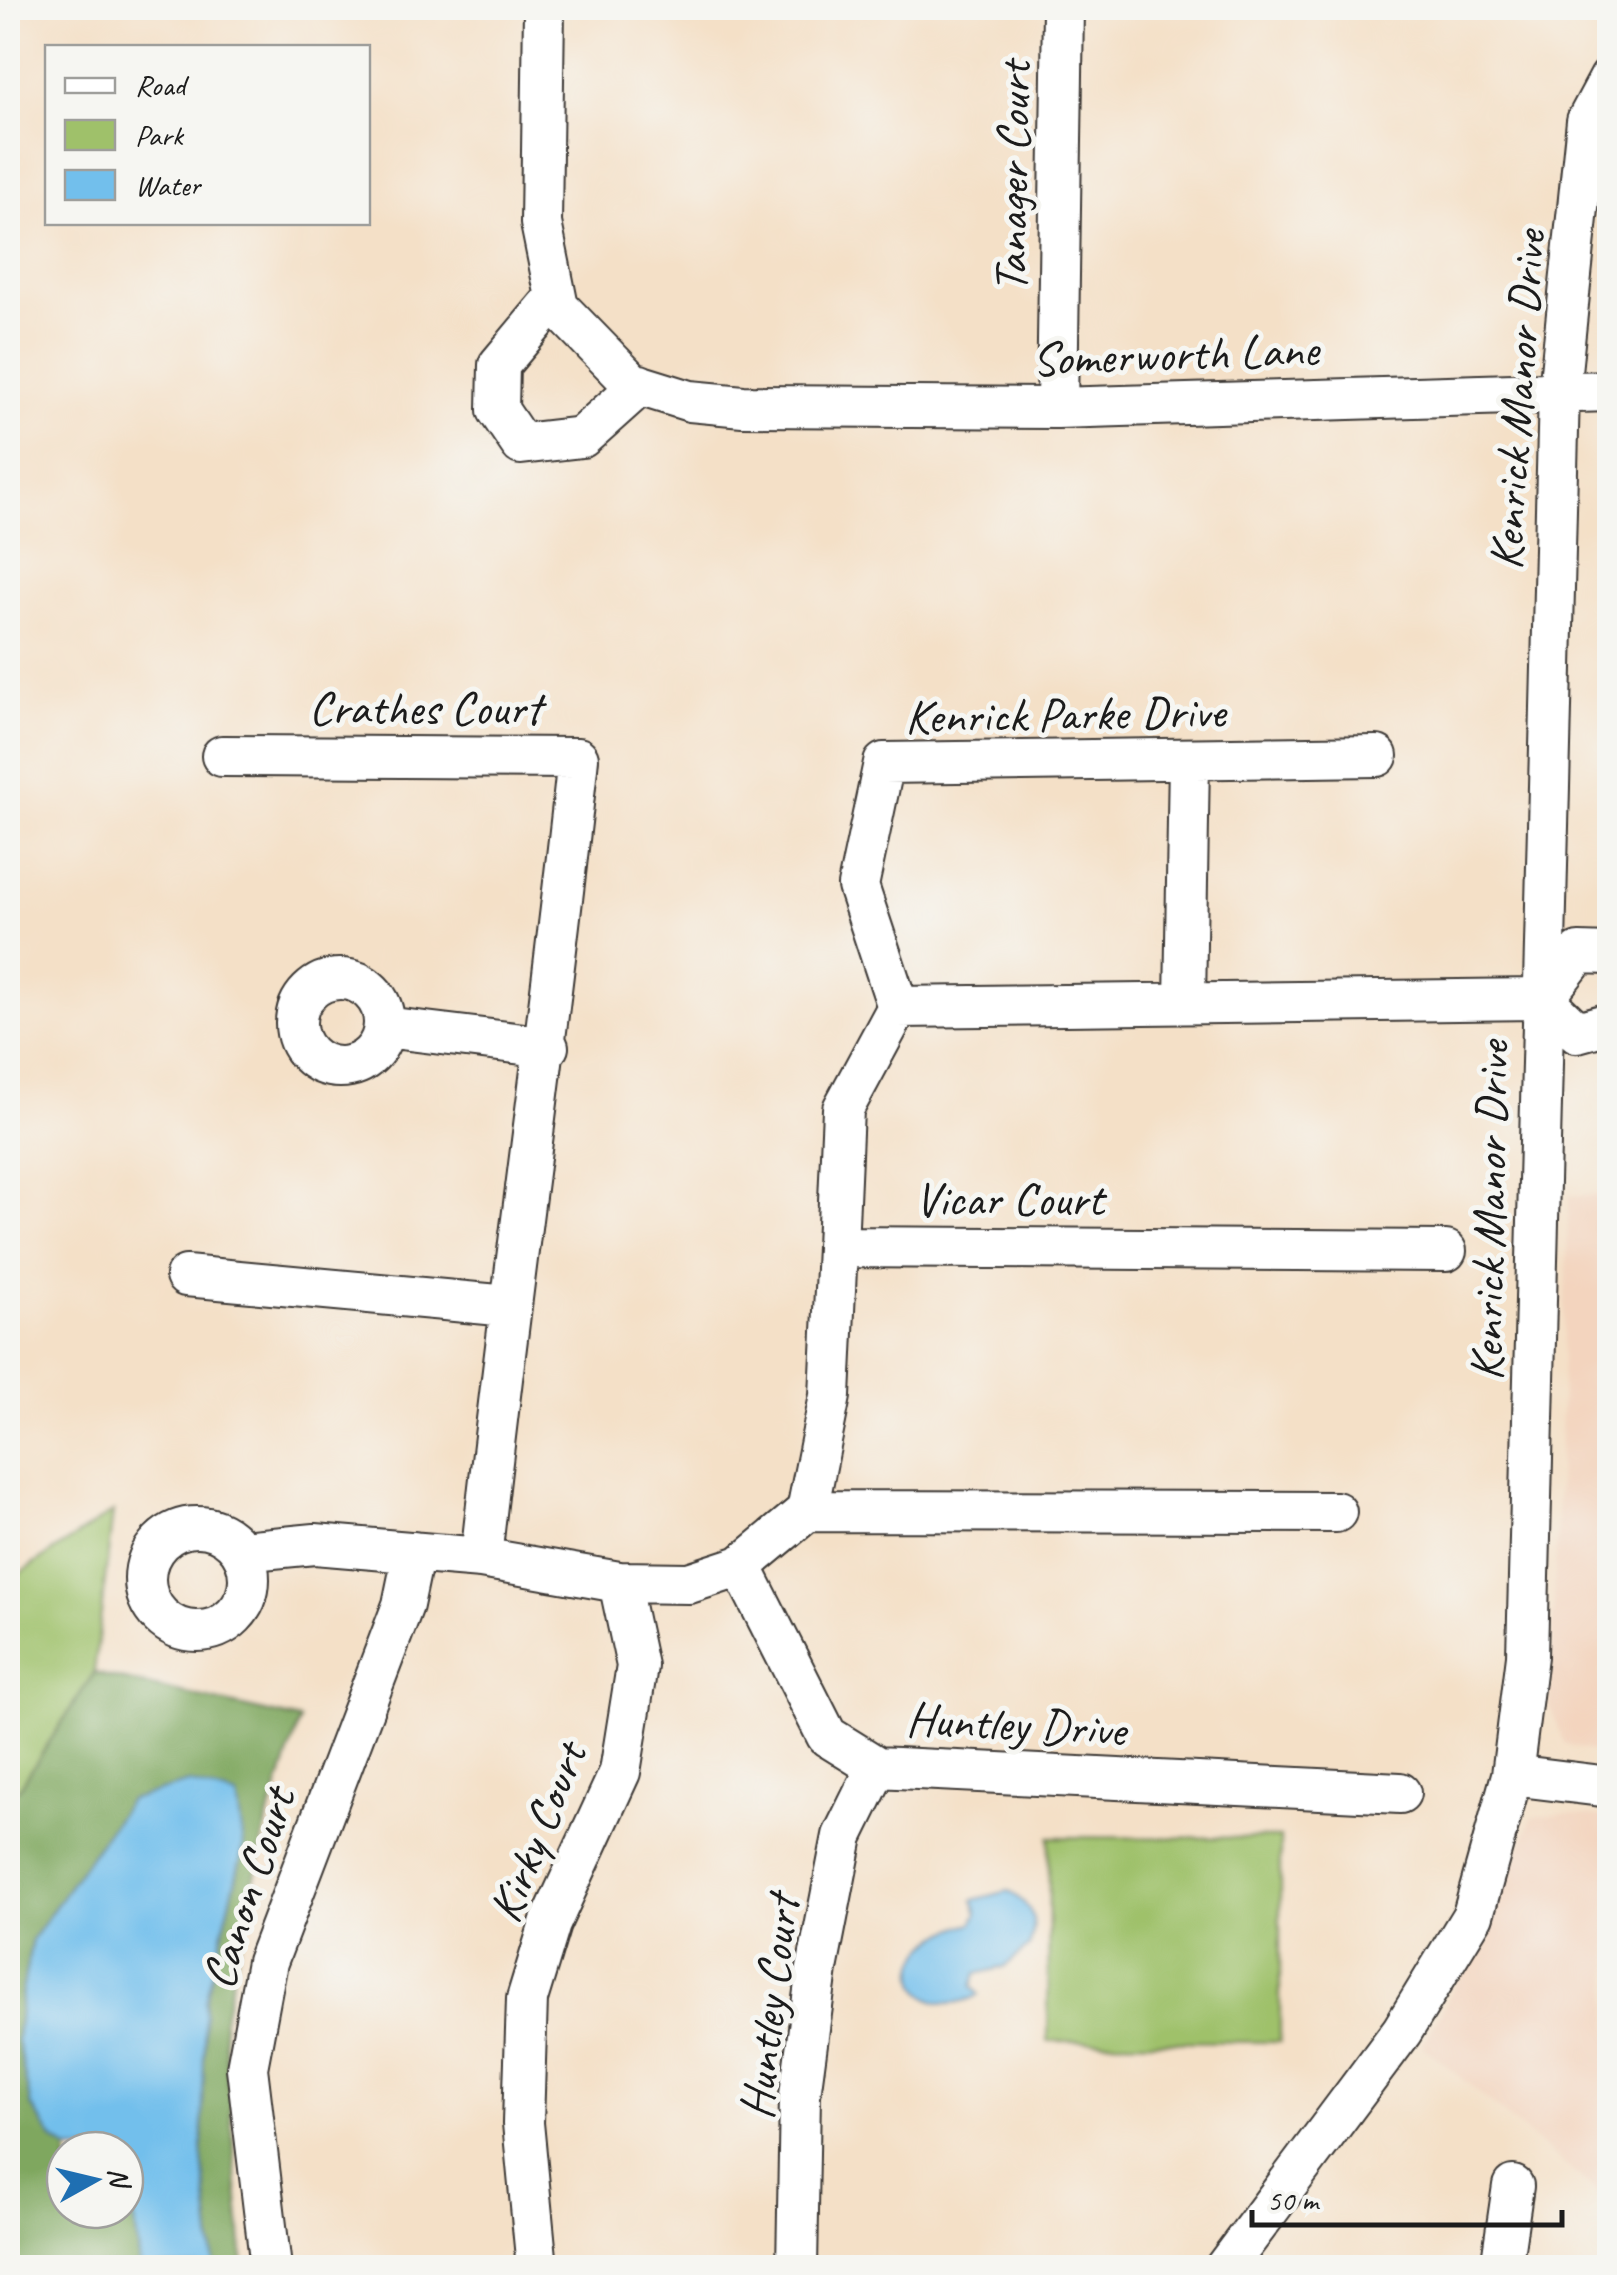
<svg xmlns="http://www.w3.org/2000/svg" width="1617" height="2275" viewBox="0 0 1617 2275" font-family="Caveat,sans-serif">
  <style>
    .built { fill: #f3d4be }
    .green { fill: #9fc16a; stroke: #5e6e43; stroke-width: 2.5 }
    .forest { fill: #7fa75e; stroke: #4e623d; stroke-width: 2.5 }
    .water { fill: #72bfec; stroke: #476e84; stroke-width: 2.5 }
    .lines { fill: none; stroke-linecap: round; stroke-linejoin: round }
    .minor-casing { stroke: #3c3936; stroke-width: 44 }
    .minor { stroke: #fff; stroke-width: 40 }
    .labels { text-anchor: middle; stroke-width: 10; stroke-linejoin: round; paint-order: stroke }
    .street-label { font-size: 48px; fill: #1c1c1c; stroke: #f6f6f2 }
  </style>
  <rect width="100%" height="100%" fill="#f6f6f2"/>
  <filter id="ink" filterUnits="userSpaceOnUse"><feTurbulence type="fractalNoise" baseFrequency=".01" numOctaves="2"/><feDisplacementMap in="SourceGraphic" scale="20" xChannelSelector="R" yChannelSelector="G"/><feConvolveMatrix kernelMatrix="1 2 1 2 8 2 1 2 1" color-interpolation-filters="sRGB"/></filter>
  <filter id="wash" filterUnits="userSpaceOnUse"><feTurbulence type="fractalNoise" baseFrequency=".0048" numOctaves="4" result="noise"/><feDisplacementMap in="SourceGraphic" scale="40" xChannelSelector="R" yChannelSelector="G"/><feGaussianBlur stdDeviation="2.25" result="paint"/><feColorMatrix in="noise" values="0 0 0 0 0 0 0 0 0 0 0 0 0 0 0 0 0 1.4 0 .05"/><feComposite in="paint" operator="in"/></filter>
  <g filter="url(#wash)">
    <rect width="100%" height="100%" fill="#f4e0c7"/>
    <path class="built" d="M1609 1195H1610L1609 1757 1564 1743 1550 1706 1569 1196Z
      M1565 1813 1609 1818V2202L1422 2045 1474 1952 1533 1817Z"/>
    <path class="green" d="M113 1512 94 1673 19 1789 8 1788V1581Z
      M1049 1837 1280 1838V2042L1048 2041Z"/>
    <path class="forest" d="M94 1673 300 1720 267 1822 223 2022 244 2267H214L202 2149 205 2002 244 1846 129 1800 32 1940 22 1992 17 2039 31 2105 54 2140 68 2150 65 2210H125V2204L135 2219 140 2267H8V1788L19 1789Z"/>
    <path class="water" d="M189 1783 237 1797 244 1846 205 2002 202 2149 214 2267H140L135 2220 125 2204V2150H68L54 2140 31 2105 17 2040 22 1992 32 1940 129 1800Z
      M1008 1891C1032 1904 1039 1921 1029 1947L1004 1967 976 1974 972 1986 979 1995C912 2029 879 1945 973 1923L978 1913 973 1900Z"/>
  </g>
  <g filter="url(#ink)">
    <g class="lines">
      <defs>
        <path id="minor" d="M544 8 541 223 558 307 632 383 690 401 743 406 1057 408 1610 391
          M556 297 499 365 498 410 521 444 582 437 640 385
          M1057 408 1063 8
          M222 756 578 758C550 1025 510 1291 481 1558
          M1610 954 1579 953 1543 999 1577 1032 1610 1023
          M296 1023a44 44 0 1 1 88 0a44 44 0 1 1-88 0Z
          M1185 1003 1189 759
          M898 1007 1543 999
          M384 1027 548 1047
          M837 1247 843 1109 898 1007 858 886 884 763 1377 756
          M186 1276 509 1306
          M807 1511 1336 1512
          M145 1579a52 52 0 1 1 104 0a52 52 0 1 1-104 0Z
          M241 1551 315 1544 481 1558 619 1582 689 1583 741 1566 807 1511 830 1396 837 1247 1446 1251
          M741 1566 827 1736 877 1767 1400 1793
          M1512 1775 1610 1787
          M271 2268 247 2068 267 1962 403 1605 414 1552
          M537 2268 523 2123 527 1999 550 1924 620 1772 637 1666 619 1582
          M797 2268 800 2095 817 1969 843 1836 877 1767
          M1225 2268 1402 2031 1473 1915 1512 1775 1527 1656 1559 391 1587 121 1610 78
          M1501 2268 1513 2186"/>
      </defs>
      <use href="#minor" class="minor-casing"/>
      <use href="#minor" class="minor"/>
    </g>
  </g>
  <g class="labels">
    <g class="street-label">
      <text transform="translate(1011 177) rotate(-89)" y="17">Tanager Court</text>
      <text transform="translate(1175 353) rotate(-2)" y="17">Somerworth Lane</text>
      <text transform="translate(1516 400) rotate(-86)" y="17">Kenrick Manor Drive</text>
      <text x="425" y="724">Crathes Court</text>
      <text transform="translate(1065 713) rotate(-1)" y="17">Kenrick Parke Drive</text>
      <text x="1009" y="1215">Vicar Court</text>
      <text transform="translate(1488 1211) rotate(-89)" y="17">Kenrick Manor Drive</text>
      <text transform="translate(1016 1723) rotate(3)" y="17">Huntley Drive</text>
      <text transform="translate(536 1832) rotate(-68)" y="17">Kirky Court</text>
      <text transform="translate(247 1888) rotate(-72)" y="17">Canon Court</text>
      <text transform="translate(768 2007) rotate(-83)" y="17">Huntley Court</text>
    </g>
  </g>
  <rect width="1617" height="2275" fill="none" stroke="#f6f6f2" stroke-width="40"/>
  <rect x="45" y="45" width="325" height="180" fill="#f6f6f2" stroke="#9f9f9c" stroke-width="2.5"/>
  <rect x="65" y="78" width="50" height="15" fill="#ffffff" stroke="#9f9f9c" stroke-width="2.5"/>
  <text x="135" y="95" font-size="30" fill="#1c1c1c">Road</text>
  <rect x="65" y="120" width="50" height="30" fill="#9fc16a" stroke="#9f9f9c" stroke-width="2.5"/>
  <text x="135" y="145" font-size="30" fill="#1c1c1c">Park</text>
  <rect x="65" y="170" width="50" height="30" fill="#72bfec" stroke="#9f9f9c" stroke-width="2.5"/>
  <text x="135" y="195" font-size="30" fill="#1c1c1c">Water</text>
  <g transform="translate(95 2180) rotate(82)"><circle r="48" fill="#f6f6f2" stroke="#9f9f9c" stroke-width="2.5"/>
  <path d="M0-8L18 38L0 25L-18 38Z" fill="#1f6fb2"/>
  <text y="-15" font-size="28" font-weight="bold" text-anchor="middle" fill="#1c1c1c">N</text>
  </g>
  <path d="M1252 2210v15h310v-15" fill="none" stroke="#1c1c1c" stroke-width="5"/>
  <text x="1267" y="2210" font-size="30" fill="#1c1c1c" stroke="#f6f6f2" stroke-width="8" paint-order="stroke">50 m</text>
</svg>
